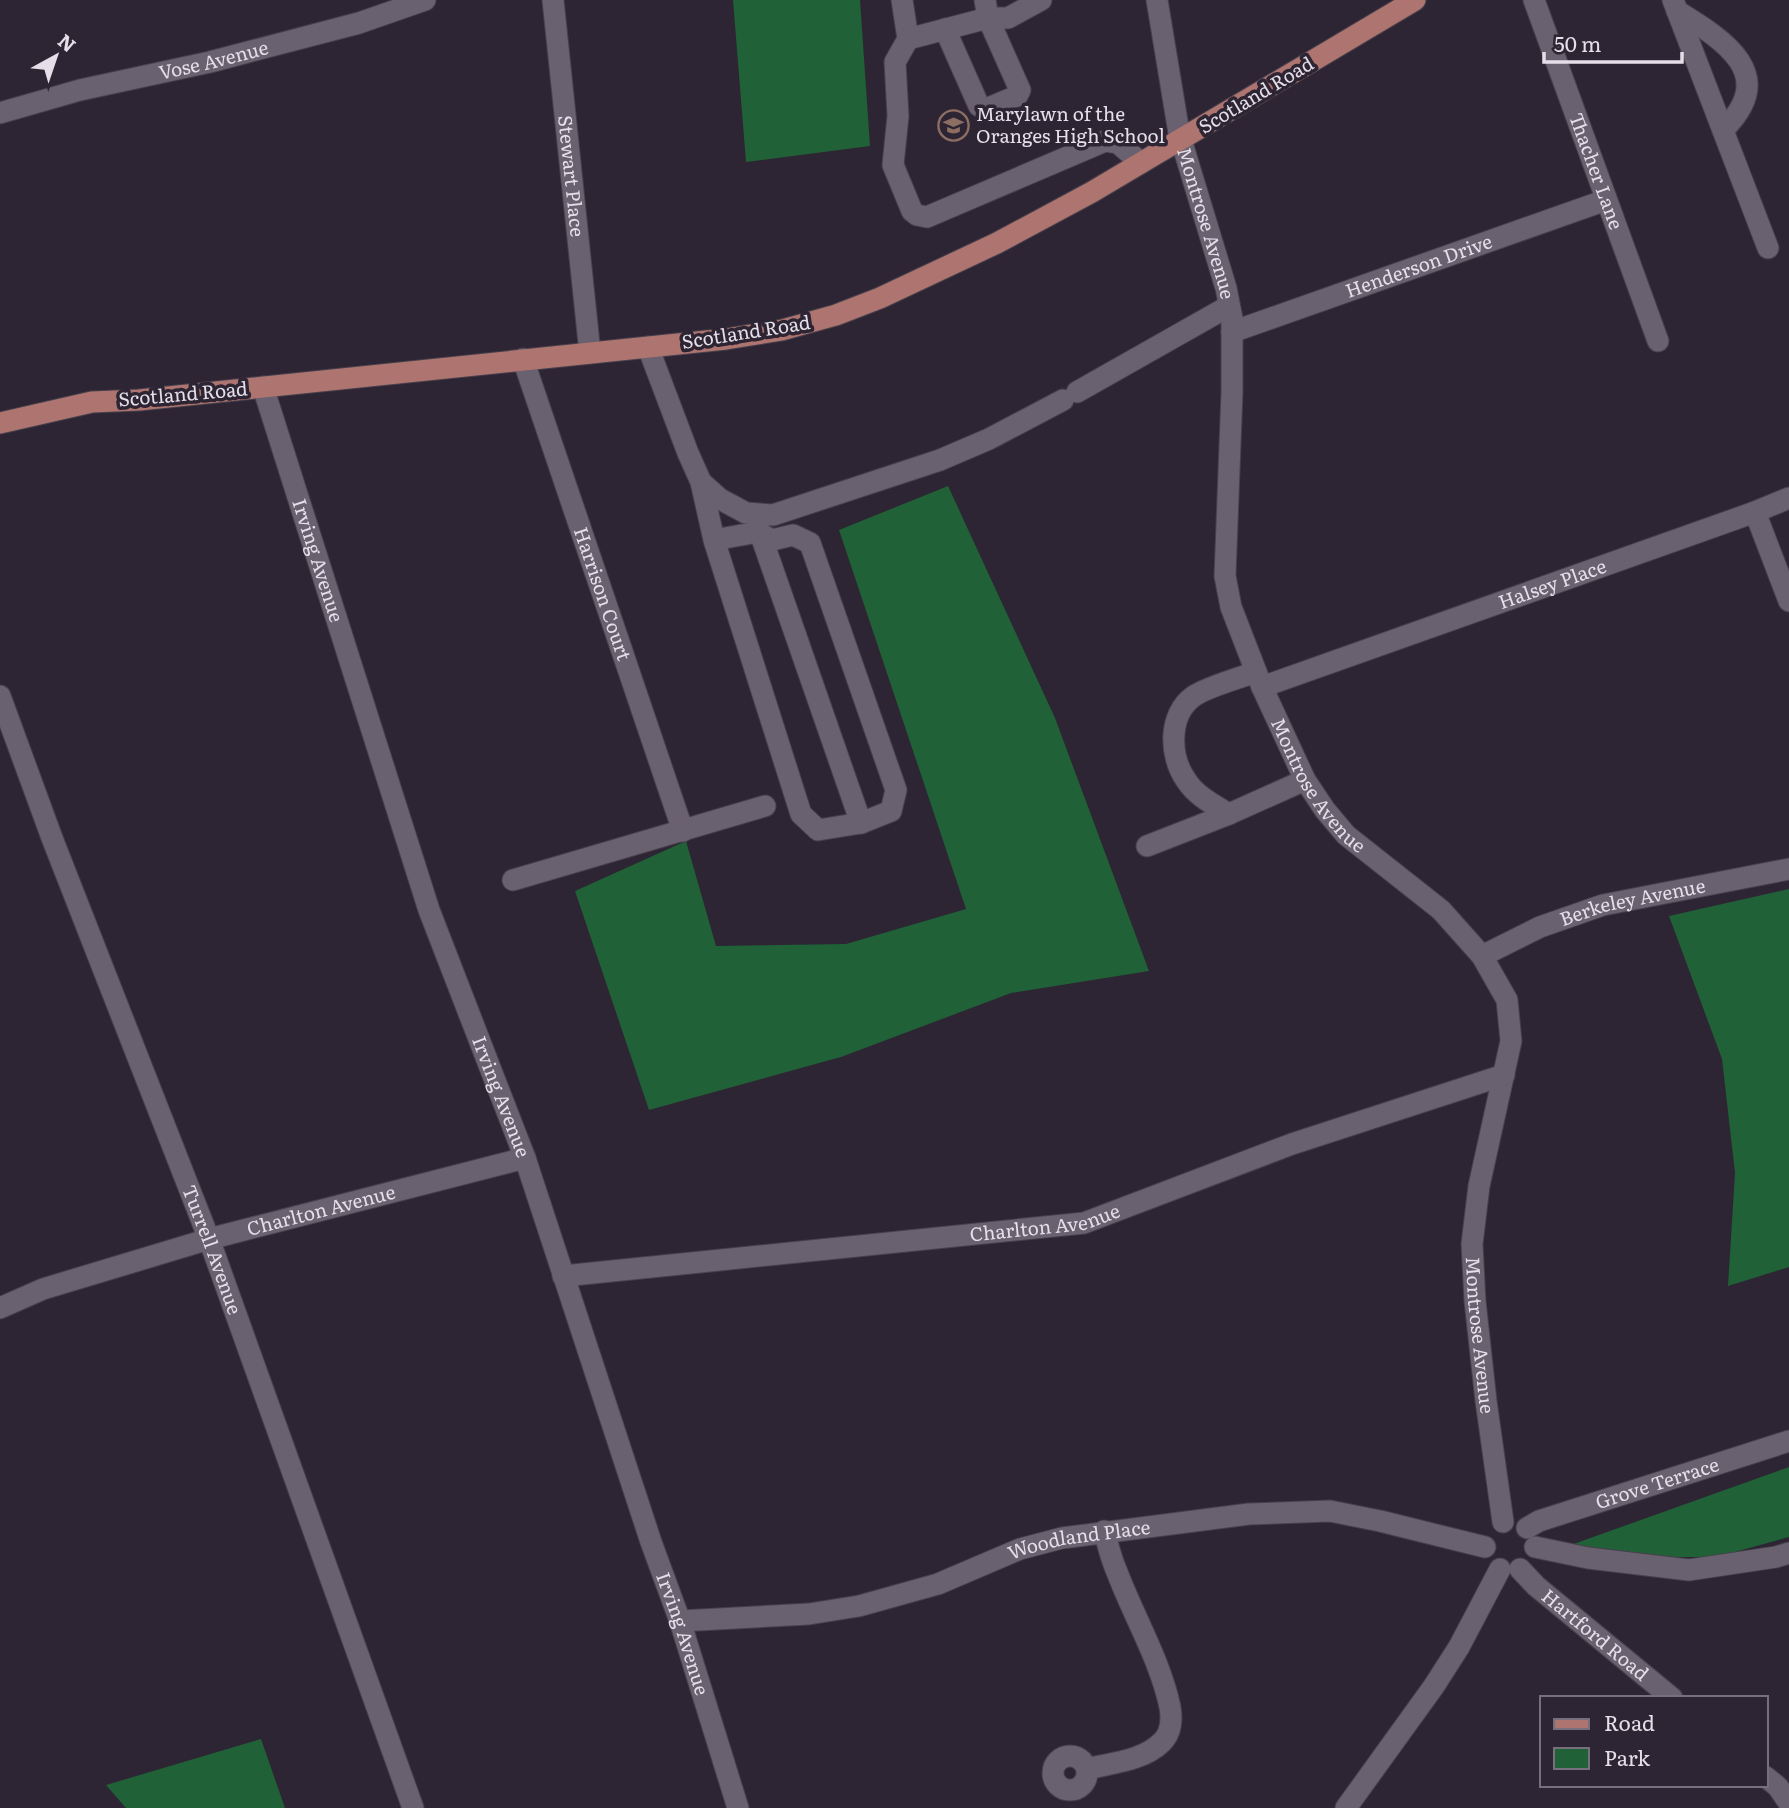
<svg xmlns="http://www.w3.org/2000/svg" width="1789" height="1808" viewBox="0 0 1789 1808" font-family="Literata,serif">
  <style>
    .green { fill: #206137 }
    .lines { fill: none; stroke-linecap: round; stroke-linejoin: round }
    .minor-casing { stroke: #47404c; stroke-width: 23 }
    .major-casing { stroke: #47404c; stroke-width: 23 }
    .minor { stroke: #696070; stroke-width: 21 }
    .major { stroke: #ae746f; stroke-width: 21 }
    .labels { text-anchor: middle; stroke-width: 7; stroke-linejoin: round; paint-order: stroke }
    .street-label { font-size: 19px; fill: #e4dfe9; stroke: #2d2533 }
    .poi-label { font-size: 19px; fill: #e4dfe9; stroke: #2d2533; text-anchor: start }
  </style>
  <rect width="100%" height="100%" fill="#2d2533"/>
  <path class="green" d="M733 0H860L870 146 746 162Z
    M948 486 1055 718 1149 971 1011 993 841 1057 649 1110 575 891 686 841 716 946 846 944 966 909 839 530Z
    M1789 889V1267L1728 1286 1735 1173 1722 1059 1669 916Z
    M1789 1467V1537L1717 1557H1649L1568 1546Z
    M261 1739 285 1808H126L106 1785Z"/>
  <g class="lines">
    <defs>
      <g id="minor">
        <path id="s1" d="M553 0 590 353"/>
        <path d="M902 0 908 39 895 62 898 116 893 165 912 211 917 215 927 217 1105 141 1118 143 1141 163"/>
        <path id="s2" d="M1157 0 1179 133 1226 288 1232 318V392L1225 576 1231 607 1262 687 1305 780 1325 810 1346 835 1441 910 1482 956 1507 1000 1511 1041 1479 1186 1472 1244 1475 1301 1486 1401 1503 1522"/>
        <path id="s3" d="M1534 0 1658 341"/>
        <path d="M1673 0 1768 248"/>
        <path d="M1677 11C1726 41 1779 75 1723 130"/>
        <path d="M945 29 979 106 986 109 1017 96 1020 90 988 18H1008L1041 0"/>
        <path d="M908 39 988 18 985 0"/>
        <path id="s4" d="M0 113 80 90 210 62 359 23 425 0"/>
        <path id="s5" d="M1232 332 1606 200"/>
        <path d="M648 347 688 453 701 482 720 499 746 513 773 515 940 460 989 439 1063 400"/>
        <path id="s6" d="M523 359 683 831"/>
        <path id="s7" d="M263 387 429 910 525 1158 651 1542 680 1621 738 1808"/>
        <path d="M1077 392 1229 306"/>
        <path d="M701 482 714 540 801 814 818 830 861 823 891 811 896 790 810 543 793 535 772 540 758 532 714 540"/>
        <path d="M1755 512 1789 601"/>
        <path d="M758 527 861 823"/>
        <path id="s8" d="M1262 687 1755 512 1789 498"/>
        <path id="s9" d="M0 696 52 838 209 1239 413 1808"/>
        <path d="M1229 814C1214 805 1196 796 1186 780 1169 756 1168 714 1194 696 1207 687 1239 678 1256 672"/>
        <path d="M1147 846 1229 814 1305 780"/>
        <path d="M513 880 765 806"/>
        <path id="s10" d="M1482 956 1540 927 1603 905 1789 869"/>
        <path id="s11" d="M563 1276 1084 1223 1292 1144 1504 1075"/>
        <path id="s12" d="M0 1308 43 1289 209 1239 525 1158"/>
        <path id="s13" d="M1527 1528 1539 1521 1789 1441"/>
        <path d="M1535 1547 1588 1558 1689 1570 1776 1557 1789 1553"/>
        <path id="s14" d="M1520 1569 1536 1586 1672 1698"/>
        <path id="s15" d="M680 1621 809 1614 859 1606 938 1584 1020 1549 1062 1538 1249 1514 1330 1511 1380 1521 1485 1547"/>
        <circle cx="1070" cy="1773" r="17"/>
        <path d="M1087 1769C1111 1763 1143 1761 1162 1742 1171 1733 1172 1719 1170 1707 1160 1660 1134 1617 1117 1572 1111 1559 1108 1545 1104 1531"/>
        <path d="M1766 1777 1778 1787 1789 1803"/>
        <path d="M1346 1808 1434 1686 1459 1647 1500 1569"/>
      </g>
      <path id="major" d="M0 423 92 402 139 400 726 339 782 330 836 315 880 298 997 243 1092 192 1415 0"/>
    </defs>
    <use href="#minor" class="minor-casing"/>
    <use href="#major" class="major-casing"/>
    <use href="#minor" class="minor"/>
    <use href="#major" class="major"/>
  </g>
  <defs>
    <symbol id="school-ring" viewBox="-11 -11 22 22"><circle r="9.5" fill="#2d2533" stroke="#8d6e63" stroke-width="1.5"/><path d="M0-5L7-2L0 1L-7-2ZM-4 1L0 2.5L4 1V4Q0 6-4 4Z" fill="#8d6e63"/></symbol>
  </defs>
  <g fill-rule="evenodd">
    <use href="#school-ring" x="936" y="108" width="35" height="35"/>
  </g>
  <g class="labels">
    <g class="street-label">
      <text dy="7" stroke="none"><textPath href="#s4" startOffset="220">Vose Avenue</textPath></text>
      <text transform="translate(1256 95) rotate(-31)" y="7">Scotland Road</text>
      <text dy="7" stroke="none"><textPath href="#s3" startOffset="182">Thacher Lane</textPath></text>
      <text dy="7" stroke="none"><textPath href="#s1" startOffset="177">Stewart Place</textPath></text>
      <text dy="7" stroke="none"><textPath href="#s2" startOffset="229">Montrose Avenue</textPath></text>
      <text dy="7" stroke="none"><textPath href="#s5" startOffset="198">Henderson Drive</textPath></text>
      <text transform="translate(746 332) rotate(-9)" y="7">Scotland Road</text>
      <text transform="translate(183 394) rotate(-5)" y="7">Scotland Road</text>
      <text dy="7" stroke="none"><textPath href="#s7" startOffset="182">Irving Avenue</textPath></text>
      <text dy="7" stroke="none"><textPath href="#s8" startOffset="308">Halsey Place</textPath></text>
      <text dy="7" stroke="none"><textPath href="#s6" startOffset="248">Harrison Court</textPath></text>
      <text dy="7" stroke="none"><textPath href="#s2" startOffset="817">Montrose Avenue</textPath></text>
      <text dy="7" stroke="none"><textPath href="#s10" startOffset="161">Berkeley Avenue</textPath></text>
      <text dy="7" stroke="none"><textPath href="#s7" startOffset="749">Irving Avenue</textPath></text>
      <text dy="7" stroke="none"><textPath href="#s12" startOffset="336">Charlton Avenue</textPath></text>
      <text dy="7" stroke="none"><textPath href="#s11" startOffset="485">Charlton Avenue</textPath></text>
      <text dy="7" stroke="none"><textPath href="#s9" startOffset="593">Turrell Avenue</textPath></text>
      <text dy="7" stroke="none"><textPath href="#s2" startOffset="1447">Montrose Avenue</textPath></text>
      <text dy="7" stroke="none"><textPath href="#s13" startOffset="138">Grove Terrace</textPath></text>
      <text dy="7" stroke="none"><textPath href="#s15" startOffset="411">Woodland Place</textPath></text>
      <text dy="7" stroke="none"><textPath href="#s7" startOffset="1316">Irving Avenue</textPath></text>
      <text dy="7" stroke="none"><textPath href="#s14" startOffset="100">Hartford Road</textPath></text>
    </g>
    <g class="poi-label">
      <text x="976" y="121">Marylawn of the<tspan x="976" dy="22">Oranges High School</tspan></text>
    </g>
  </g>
  <rect x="1540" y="1696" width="228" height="91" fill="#2d2533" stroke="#766f7c" stroke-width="2"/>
  <rect x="1554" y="1719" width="35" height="10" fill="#ae746f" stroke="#766f7c" stroke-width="2"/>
  <text x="1604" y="1731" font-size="21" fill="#e4dfe9">Road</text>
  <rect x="1554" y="1748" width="35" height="21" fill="#206137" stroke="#766f7c" stroke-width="2"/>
  <text x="1604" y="1766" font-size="21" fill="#e4dfe9">Park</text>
  <g transform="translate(56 56) rotate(40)" stroke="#2d2533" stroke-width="5" paint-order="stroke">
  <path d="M0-5L12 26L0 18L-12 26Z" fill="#e4dfe9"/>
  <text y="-10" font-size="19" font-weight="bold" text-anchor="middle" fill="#e4dfe9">N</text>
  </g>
  <path d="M1544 52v10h138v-10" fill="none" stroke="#e4dfe9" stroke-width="3.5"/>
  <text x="1554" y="52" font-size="21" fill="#e4dfe9" stroke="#2d2533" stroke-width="5" paint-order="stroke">50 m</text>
</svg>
